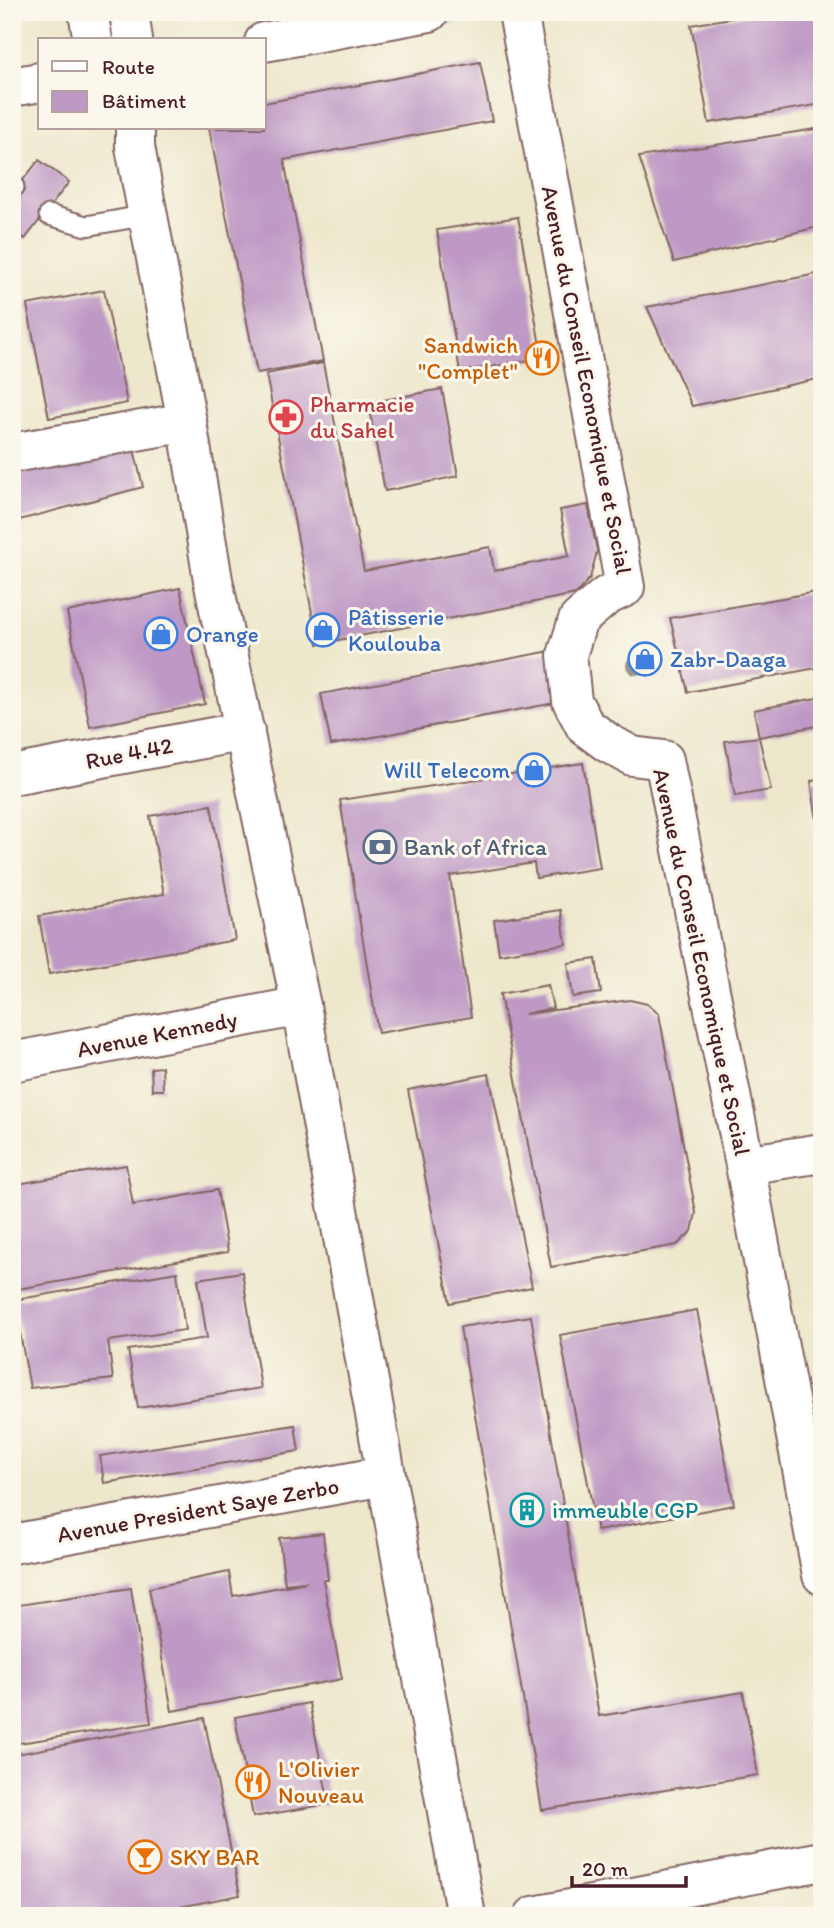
<svg xmlns="http://www.w3.org/2000/svg" width="834" height="1928" viewBox="0 0 834 1928" font-family="Itim,sans-serif">
  <style>
    .lines { fill: none; stroke-linecap: round; stroke-linejoin: round }
    .stream { stroke: #4bb9c2; stroke-width: 10 }
    .building { fill: #be99c5 }
    .lane-casing { stroke: #836563; stroke-width: 23 }
    .street-casing { stroke: #836563; stroke-width: 42 }
    .secondary-casing { stroke: #836563; stroke-width: 42 }
    .primary-casing { stroke: #836563; stroke-width: 42 }
    .lane { stroke: #fff; stroke-width: 19 }
    .street { stroke: #fff; stroke-width: 38 }
    .secondary { stroke: #fff; stroke-width: 38 }
    .primary { stroke: #fff; stroke-width: 38 }
    .tree { fill: #9c9785 }
    .labels { text-anchor: middle; stroke-width: 6; stroke-linejoin: round; paint-order: stroke }
    .food-label { font-size: 23px; fill: #c56008; stroke: #fbf7ec; text-anchor: start }
    .street-label { font-size: 23px; fill: #4a1f2b; stroke: #fbf7ec }
    .health-label { font-size: 23px; fill: #be3a42; stroke: #fbf7ec; text-anchor: start }
    .shop-label { font-size: 23px; fill: #366cbe; stroke: #fbf7ec; text-anchor: start }
    .service-label { font-size: 23px; fill: #4e5e75; stroke: #fbf7ec; text-anchor: start }
    .culture-label { font-size: 23px; fill: #0d838f; stroke: #fbf7ec; text-anchor: start }
  </style>
  <rect width="100%" height="100%" fill="#fbf7ec"/>
  <filter id="ink" filterUnits="userSpaceOnUse"><feTurbulence type="fractalNoise" baseFrequency=".0143" numOctaves="2"/><feDisplacementMap in="SourceGraphic" scale="14" xChannelSelector="R" yChannelSelector="G"/><feConvolveMatrix kernelMatrix="1 2 1 2 8 2 1 2 1" color-interpolation-filters="sRGB"/></filter>
  <filter id="wash" filterUnits="userSpaceOnUse"><feTurbulence type="fractalNoise" baseFrequency=".00686" numOctaves="4" result="noise"/><feDisplacementMap in="SourceGraphic" scale="28" xChannelSelector="R" yChannelSelector="G"/><feGaussianBlur stdDeviation="1.57" result="paint"/><feColorMatrix in="noise" values="0 0 0 0 0 0 0 0 0 0 0 0 0 0 0 0 0 1.4 0 .05"/><feComposite in="paint" operator="in"/></filter>
  <g filter="url(#wash)">
    <rect width="100%" height="100%" fill="#ede7cb"/>
    <g class="lines">
      <path class="stream" d="M436 21 482 12"/>
    </g>
    <g id="blocks">
      <path class="building" d="M764 12H822V104L709 123 691 25Z
        M480 62 492 121 284 160 323 361 257 373 209 128H264V103Z
        M822 128V226L674 262 639 157Z
        M39 160 69 182 25 239 12 229V194Z
        M518 217 542 358 460 372 437 230Z
        M822 273V378L692 406 647 307Z
        M104 290 127 403 49 418 27 305Z
        M323 363 364 571 490 547 494 571 569 556 560 510 588 505 597 551 590 578 576 594 318 644 266 374Z
        M442 389 458 476 385 491 368 403Z
        M131 437 143 487 12 522V458Z
        M180 588 205 704 90 727 67 612Z
        M822 591V667L688 692 670 618Z
        M551 651 560 702 331 745 321 694Z
        M822 697V725L759 737 754 710Z
        M759 737 771 790 735 796 725 741Z
        M583 763 600 868 536 878 534 863 450 876 471 1017 378 1033 340 800Z
        M822 780V841H820L811 781Z
        M211 805 235 940 49 974 39 916 164 894 150 816Z
        M561 910 566 944 499 954 494 920Z
        M596 959 601 993 573 997 568 963Z
        M548 985 553 1008 525 1014 630 1000 647 1004 659 1014 696 1213 692 1231 677 1245 551 1267 500 994Z
        M162 1067 163 1090H152L151 1068Z
        M489 1074 532 1287 450 1303 408 1090Z
        M126 1165 133 1205 217 1190 228 1252 12 1290V1185Z
        M822 1224V1259H820L815 1233Z
        M177 1272 185 1330 108 1341 113 1379 30 1388 14 1300Z
        M242 1272 261 1388 138 1408 128 1350 207 1338 198 1279Z
        M697 1310 734 1505 597 1531 560 1335Z
        M531 1316 599 1716 743 1692 758 1775 542 1810 460 1327Z
        M295 1425 299 1451 104 1483 100 1456Z
        M323 1533 328 1580H323L342 1679 172 1711 149 1588 229 1572 233 1596 307 1582 285 1584 279 1538Z
        M131 1588 151 1723 12 1744V1606Z
        M309 1703 329 1804 253 1817 235 1717Z
        M204 1718 240 1895 135 1916H12V1828L21 1826 12 1783V1755Z"/>
    </g>
  </g>
  <g filter="url(#ink)">
    <use href="#blocks" fill-opacity="0" stroke="#836563" stroke-width="2"/>
    <g class="lines">
      <defs>
        <path id="lane" d="M12 185 14 187
          M49 215 86 226 148 215"/>
        <path id="street" d="M518 12 625 587 606 596 578 620 567 655 572 701 585 726 608 743 632 756 664 760 745 1165 822 1575
          M12 453 187 422
          M12 775 245 731
          M12 1062 301 1006
          M745 1165 822 1153
          M12 1544 384 1476
          M534 1916 822 1861"/>
        <path id="secondary" d="M264 42 429 12
          M12 87 40 82"/>
        <path id="primary" d="M88 12 93 40
          M129 12 133 40
          M135 128V147L187 422 213 580 301 1006 466 1916"/>
      </defs>
      <use href="#lane" class="lane-casing"/>
      <use href="#street" class="street-casing"/>
      <use href="#secondary" class="secondary-casing"/>
      <use href="#primary" class="primary-casing"/>
      <use href="#lane" class="lane"/>
      <use href="#street" class="street"/>
      <use href="#secondary" class="secondary"/>
      <use href="#primary" class="primary"/>
    </g>
    <circle class="tree" cx="636" cy="665" r="10"/>
  </g>
  <defs>
    <symbol id="restaurant-ring" viewBox="-11 -11 22 22"><circle r="9.5" fill="#fbf7ec" stroke="#e8710a" stroke-width="1.5"/><path d="M-5-6h1v4h1v-4h1v4h1v-4h1v5L-1.5 .5V6h-2V.5L-5-1ZM5-6V6H3V1.5H1.5Q1.5-4 5-6Z" fill="#e8710a"/></symbol>
    <symbol id="pharmacy-ring" viewBox="-11 -11 22 22"><circle r="9.5" fill="#fbf7ec" stroke="#e0444e" stroke-width="1.5"/><path d="M-2-6h4v4h4v4h-4v4h-4v-4h-4v-4h4Z" fill="#e0444e"/></symbol>
    <symbol id="shop-ring" viewBox="-11 -11 22 22"><circle r="9.5" fill="#fbf7ec" stroke="#3f7fe0" stroke-width="1.5"/><path d="M-5-2.5h2.3a2.7 3.5 0 0 1 5.4 0H5L5.5 6h-11ZM-1.5-2.5h3a1.5 2.3 0 0 0-3 0Z" fill="#3f7fe0"/></symbol>
    <symbol id="bank-ring" viewBox="-11 -11 22 22"><circle r="9.5" fill="#fbf7ec" stroke="#5c6f8a" stroke-width="1.5"/><path d="M-6-4H6V4H-6ZM0-2.3a2.3 2.3 0 1 0 0 4.6a2.3 2.3 0 1 0 0-4.6Z" fill="#5c6f8a"/></symbol>
    <symbol id="building-ring" viewBox="-11 -11 22 22"><circle r="9.5" fill="#fbf7ec" stroke="#0f9aa8" stroke-width="1.5"/><path d="M-4-6H4V6H1V3H-1V6H-4ZM-2.5-4.3h1.7v1.8h-1.7ZM.8-4.3h1.7v1.8H.8ZM-2.5-1h1.7V.8h-1.7ZM.8-1h1.7V.8H.8Z" fill="#0f9aa8"/></symbol>
    <symbol id="bar-ring" viewBox="-11 -11 22 22"><circle r="9.5" fill="#fbf7ec" stroke="#e8710a" stroke-width="1.5"/><path d="M-6-5H6L.8 .8V4.5H3.5V6h-7V4.5H-.8V.8Z" fill="#e8710a"/></symbol>
  </defs>
  <g fill-rule="evenodd">
    <use href="#restaurant-ring" x="523" y="339" width="38" height="38"/>
    <use href="#pharmacy-ring" x="267" y="398" width="38" height="38"/>
    <use href="#shop-ring" x="304" y="611" width="38" height="38"/>
    <use href="#shop-ring" x="142" y="615" width="38" height="38"/>
    <use href="#shop-ring" x="626" y="640" width="38" height="38"/>
    <use href="#shop-ring" x="515" y="751" width="38" height="38"/>
    <use href="#bank-ring" x="361" y="828" width="38" height="38"/>
    <use href="#building-ring" x="508" y="1491" width="38" height="38"/>
    <use href="#restaurant-ring" x="234" y="1763" width="38" height="38"/>
    <use href="#bar-ring" x="126" y="1838" width="38" height="38"/>
  </g>
  <g class="labels">
    <g class="food-label">
      <text x="518" y="353" text-anchor="end">Sandwich<tspan x="518" dy="26">"Complet"</tspan></text>
      <text x="278" y="1777">L'Olivier<tspan x="278" dy="26">Nouveau</tspan></text>
      <text x="170" y="1865">SKY BAR</text>
    </g>
    <g class="street-label">
      <text transform="translate(587 380) rotate(79)" y="8">Avenue du Conseil Economique et Social</text>
      <text transform="translate(129 753) rotate(-11)" y="8">Rue 4.42</text>
      <text transform="translate(702 962) rotate(78)" y="8">Avenue du Conseil Economique et Social</text>
      <text transform="translate(157 1034) rotate(-11)" y="8">Avenue Kennedy</text>
      <text transform="translate(198 1510) rotate(-10)" y="8">Avenue President Saye Zerbo</text>
    </g>
    <g class="health-label">
      <text x="310" y="412">Pharmacie<tspan x="310" dy="26">du Sahel</tspan></text>
    </g>
    <g class="shop-label">
      <text x="348" y="625">Pâtisserie<tspan x="348" dy="26">Koulouba</tspan></text>
      <text x="186" y="642">Orange</text>
      <text x="670" y="667">Zabr-Daaga</text>
      <text x="510" y="778" text-anchor="end">Will Telecom</text>
    </g>
    <g class="service-label">
      <text x="404" y="855">Bank of Africa</text>
    </g>
    <g class="culture-label">
      <text x="552" y="1518">immeuble CGP</text>
    </g>
  </g>
  <rect width="834" height="1928" fill="none" stroke="#fbf7ec" stroke-width="42"/>
  <rect x="38" y="38" width="228" height="91" fill="#fbf7ec" stroke="#b4a19f" stroke-width="2"/>
  <rect x="52" y="61" width="35" height="10" fill="#ffffff" stroke="#b4a19f" stroke-width="2"/>
  <text x="102" y="74" font-size="21" fill="#4a1f2b">Route</text>
  <rect x="52" y="91" width="35" height="21" fill="#be99c5" stroke="#b4a19f" stroke-width="2"/>
  <text x="102" y="108" font-size="21" fill="#4a1f2b">Bâtiment</text>
  <path d="M572 1876v10h114v-10" fill="none" stroke="#4a1f2b" stroke-width="3.5"/>
  <text x="582" y="1876" font-size="21" fill="#4a1f2b" stroke="#fbf7ec" stroke-width="5" paint-order="stroke">20 m</text>
</svg>
